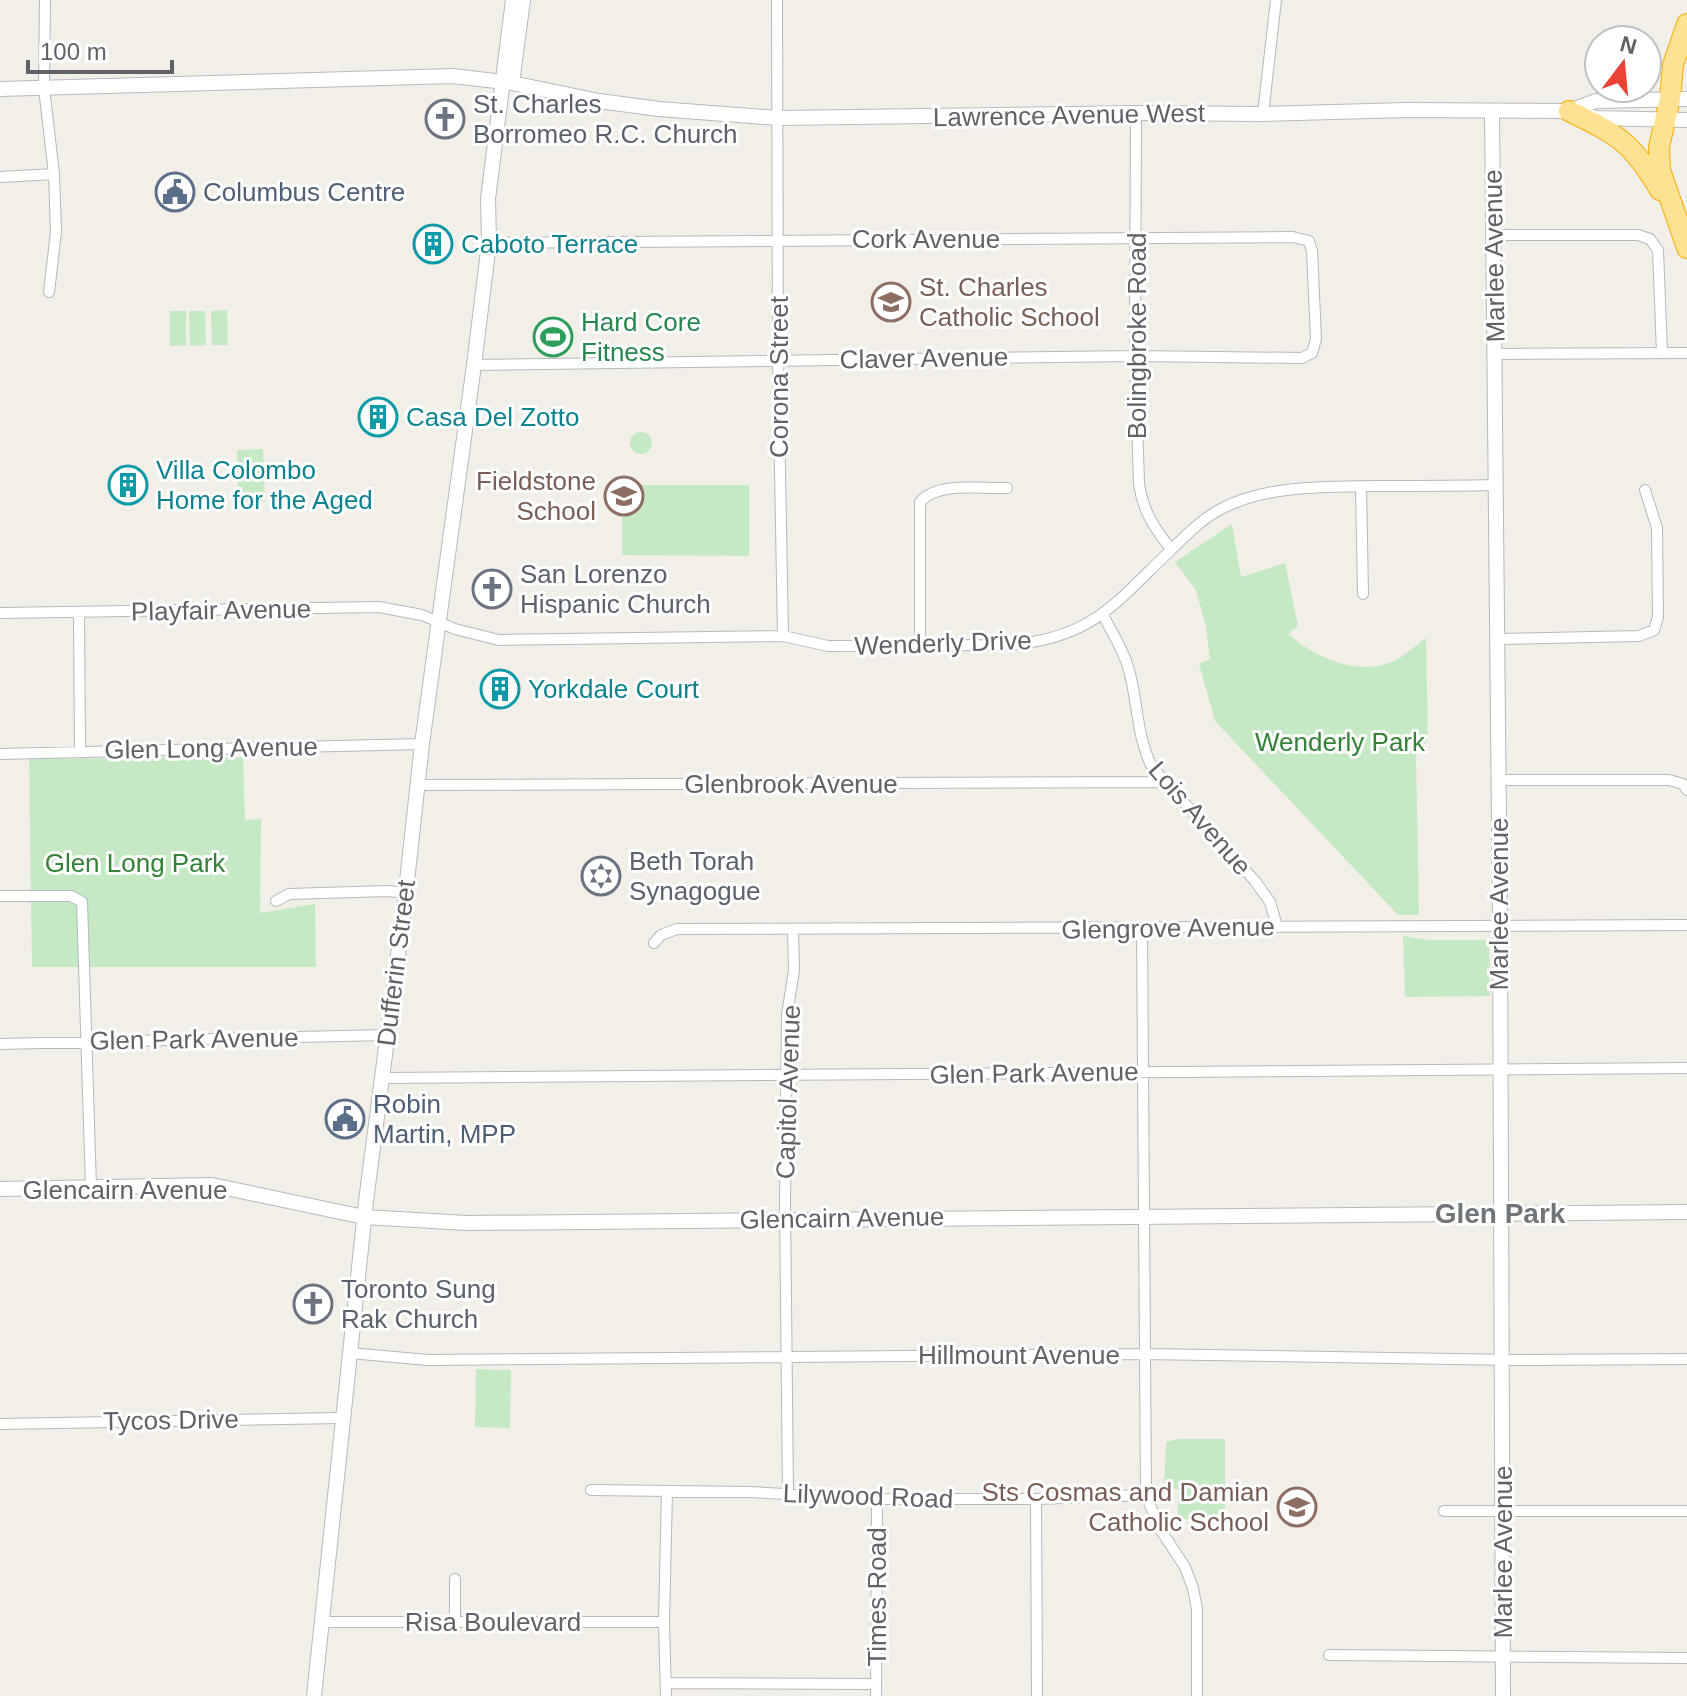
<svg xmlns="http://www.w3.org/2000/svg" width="1687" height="1696" viewBox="0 0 1687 1696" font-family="Arial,sans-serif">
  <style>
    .green { fill: #c5e8c5 }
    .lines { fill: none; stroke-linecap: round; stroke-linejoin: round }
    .minor-casing { stroke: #b5b8bc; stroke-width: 12 }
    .tertiary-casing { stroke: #b5b8bc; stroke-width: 16 }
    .secondary-casing { stroke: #b6babf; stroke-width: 16 }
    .motorway-casing { stroke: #f9ab00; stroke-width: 22 }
    .minor { stroke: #fff; stroke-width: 10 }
    .tertiary { stroke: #fff; stroke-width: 14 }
    .secondary { stroke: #fff; stroke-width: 14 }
    .motorway { stroke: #fde293; stroke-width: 20 }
    .labels { text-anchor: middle; stroke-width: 6; stroke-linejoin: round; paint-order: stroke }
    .worship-label { font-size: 26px; fill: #5b616d; stroke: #fff; text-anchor: start }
    .street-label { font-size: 26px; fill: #5f6368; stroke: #fff }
    .service-label { font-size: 26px; fill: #4e5e75; stroke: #fff; text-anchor: start }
    .culture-label { font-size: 26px; fill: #0d838f; stroke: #fff; text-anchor: start }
    .education-label { font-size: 26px; fill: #785e54; stroke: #fff; text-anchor: end }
    .leisure-label { font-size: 26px; fill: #27864d; stroke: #fff; text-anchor: start }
    .park-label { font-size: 26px; fill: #348238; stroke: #fff }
    .neighbourhood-label { font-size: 28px; font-weight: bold; fill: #70757a; stroke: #fff }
  </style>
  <rect width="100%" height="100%" fill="#f1efe8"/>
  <path class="green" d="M227 310 228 345H212L211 311Z
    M170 311H186V345L170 346Z
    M189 311H205L206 345 190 346Z
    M630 443a11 11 0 1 1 22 0a11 11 0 1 1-22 0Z
    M263 449 265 501 238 502 237 450Z
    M622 485H749V556L622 555Z
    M1232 524 1241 577 1285 563 1298 626 1288 634C1316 658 1358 677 1394 661 1405 656 1416 645 1426 638L1428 739 1416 756 1419 915H1398L1215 721 1199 664 1210 659 1206 627 1196 590 1175 562Z
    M243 757 245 820 261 819 260 913 315 904 316 967H32L29 759Z
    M1403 936 1429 940H1489L1490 996 1405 997Z
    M476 1369 511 1370 510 1428 475 1427Z
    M1178 1439H1225V1520L1178 1519V1489H1164L1166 1442Z"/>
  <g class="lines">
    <defs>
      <path id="minor" d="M45 0 44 88 54 174 56 232 49 292
        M777 0 778 360 783 636
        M1136 113 1135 356 1139 484C1143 511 1154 528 1171 549
        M1263 114 1276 0
        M0 177 54 174
        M1494 235H1638L1650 239 1658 250 1662 353
        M1496 354 1687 353
        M474 365 1135 356 1302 358 1312 353 1316 339 1312 251 1309 241 1293 237 489 243
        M1361 487 1363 594
        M79 612 80 751
        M0 613 379 607 422 615 455 629 499 640 783 636 828 646 1009 645C1093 638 1115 603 1172 549 1186 535 1201 520 1219 510 1265 485 1323 487 1374 486 1415 486 1455 486 1496 485
        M1103 615C1113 634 1125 653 1130 674 1138 706 1137 737 1152 767L1255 881 1270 902 1277 926
        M1498 639 1639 636 1654 630 1658 617 1657 528 1645 490
        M920 646V502C938 481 981 489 1007 488
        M0 754 422 744
        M1499 780H1669L1683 784 1687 790
        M417 785 1164 782
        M0 896H71L82 902 91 1187
        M276 901 289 894 388 891 406 893
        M1142 928 1146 1495 1160 1529 1185 1567 1193 1588 1197 1609V1696
        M654 943 661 935 677 929 1687 925
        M0 1044 387 1035
        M382 1078 1687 1068
        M350 1353 428 1360 1144 1354 1514 1360 1687 1359
        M0 1424 341 1418
        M591 1490 750 1492 877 1499H1036L1146 1495
        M788 1494 785 1202 787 1014 794 971 793 930
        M1036 1499 1037 1696
        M1444 1511H1687
        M455 1621V1579
        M321 1622H664
        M1329 1655 1687 1658
        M666 1683 876 1684
        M666 1696 664 1622 667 1491
        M876 1696 877 1499"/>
      <path id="tertiary" d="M1492 112 1500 926 1503 1696
        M0 1189 212 1185 364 1217 467 1223 1687 1212"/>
      <path id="secondary" d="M512 83 523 0
        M0 89 453 76 512 83 599 101 659 109 778 118 1136 113 1263 114 1406 110 1569 111 1596 118 1687 120
        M1569 111 1596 101 1687 99
        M314 1696 366 1201 404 909 422 744 474 365 489 243 488 199 513 0"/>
      <path id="motorway" d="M1687 24 1673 65 1670 99 1659 147 1660 170 1687 248
        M1569 111C1618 135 1632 142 1660 190"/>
    </defs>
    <use href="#minor" class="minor-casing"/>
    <use href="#tertiary" class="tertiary-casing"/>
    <use href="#secondary" class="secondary-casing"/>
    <use href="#motorway" class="motorway-casing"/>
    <use href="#minor" class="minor"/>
    <use href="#tertiary" class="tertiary"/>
    <use href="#secondary" class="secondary"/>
    <use href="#motorway" class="motorway"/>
  </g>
  <defs>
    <symbol id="church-ring" viewBox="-11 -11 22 22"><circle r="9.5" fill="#fff" stroke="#6b7280" stroke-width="1.5"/><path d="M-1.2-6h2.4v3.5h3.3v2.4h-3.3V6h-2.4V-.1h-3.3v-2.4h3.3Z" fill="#6b7280"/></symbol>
    <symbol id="civic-ring" viewBox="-11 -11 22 22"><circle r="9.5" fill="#fff" stroke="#5c6f8a" stroke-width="1.5"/><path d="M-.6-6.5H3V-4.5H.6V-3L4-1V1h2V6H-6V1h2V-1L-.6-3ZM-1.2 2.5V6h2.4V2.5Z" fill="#5c6f8a"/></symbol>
    <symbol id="building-ring" viewBox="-11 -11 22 22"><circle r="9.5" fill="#fff" stroke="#0f9aa8" stroke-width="1.5"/><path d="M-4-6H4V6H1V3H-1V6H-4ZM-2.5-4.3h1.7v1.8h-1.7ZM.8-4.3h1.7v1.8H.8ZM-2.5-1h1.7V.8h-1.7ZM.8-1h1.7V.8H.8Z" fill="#0f9aa8"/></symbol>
    <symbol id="school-ring" viewBox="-11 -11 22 22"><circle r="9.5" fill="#fff" stroke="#8d6e63" stroke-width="1.5"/><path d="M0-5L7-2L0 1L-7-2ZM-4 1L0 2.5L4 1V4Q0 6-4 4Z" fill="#8d6e63"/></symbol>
    <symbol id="stadium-ring" viewBox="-11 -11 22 22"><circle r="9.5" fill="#fff" stroke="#2e9e5b" stroke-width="1.5"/><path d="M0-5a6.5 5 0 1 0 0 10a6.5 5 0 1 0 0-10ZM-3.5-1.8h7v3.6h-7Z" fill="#2e9e5b"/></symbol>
    <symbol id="synagogue-ring" viewBox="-11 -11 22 22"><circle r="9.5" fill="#fff" stroke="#6b7280" stroke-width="1.5"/><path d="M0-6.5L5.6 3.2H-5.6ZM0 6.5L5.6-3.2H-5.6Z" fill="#6b7280"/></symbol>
  </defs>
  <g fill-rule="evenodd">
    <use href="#church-ring" x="423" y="97" width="44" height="44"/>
    <use href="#civic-ring" x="153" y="170" width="44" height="44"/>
    <use href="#building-ring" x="411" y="222" width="44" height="44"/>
    <use href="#school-ring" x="869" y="280" width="44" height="44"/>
    <use href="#stadium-ring" x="531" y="315" width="44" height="44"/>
    <use href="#building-ring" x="356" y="395" width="44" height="44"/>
    <use href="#building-ring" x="106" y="463" width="44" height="44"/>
    <use href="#school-ring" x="602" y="474" width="44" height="44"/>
    <use href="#church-ring" x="470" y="567" width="44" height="44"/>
    <use href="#building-ring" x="478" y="667" width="44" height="44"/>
    <use href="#synagogue-ring" x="579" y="854" width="44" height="44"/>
    <use href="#civic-ring" x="323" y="1097" width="44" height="44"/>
    <use href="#church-ring" x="291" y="1282" width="44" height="44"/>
    <use href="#school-ring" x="1275" y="1485" width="44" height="44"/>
  </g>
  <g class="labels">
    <g class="worship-label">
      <text x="473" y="113">St. Charles<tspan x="473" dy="30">Borromeo R.C. Church</tspan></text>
      <text x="520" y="583">San Lorenzo<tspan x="520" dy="30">Hispanic Church</tspan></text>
      <text x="629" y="870">Beth Torah<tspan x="629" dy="30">Synagogue</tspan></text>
      <text x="341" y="1298">Toronto Sung<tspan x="341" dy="30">Rak Church</tspan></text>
    </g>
    <g class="street-label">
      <text transform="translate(1069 115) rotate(-1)" y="9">Lawrence Avenue West</text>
      <text x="926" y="248">Cork Avenue</text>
      <text transform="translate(1494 256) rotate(-91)" y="9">Marlee Avenue</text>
      <text transform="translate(1137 336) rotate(-90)" y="9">Bolingbroke Road</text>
      <text transform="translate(924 358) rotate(-1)" y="9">Claver Avenue</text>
      <text transform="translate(779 377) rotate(-90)" y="9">Corona Street</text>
      <text transform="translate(221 610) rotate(-1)" y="9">Playfair Avenue</text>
      <text transform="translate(943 643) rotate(-2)" y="9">Wenderly Drive</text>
      <text transform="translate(211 748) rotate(-1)" y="9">Glen Long Avenue</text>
      <text x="791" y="793">Glenbrook Avenue</text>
      <text transform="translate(1200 818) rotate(49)" y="9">Lois Avenue</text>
      <text transform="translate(1499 904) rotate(-90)" y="9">Marlee Avenue</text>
      <text transform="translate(1168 928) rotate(-1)" y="9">Glengrove Avenue</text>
      <text transform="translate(396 963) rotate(-83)" y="9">Dufferin Street</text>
      <text transform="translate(194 1039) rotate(-1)" y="9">Glen Park Avenue</text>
      <text transform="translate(1034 1073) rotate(-1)" y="9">Glen Park Avenue</text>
      <text transform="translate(788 1092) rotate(-88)" y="9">Capitol Avenue</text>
      <text x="125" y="1199">Glencairn Avenue</text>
      <text transform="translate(842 1218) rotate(-1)" y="9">Glencairn Avenue</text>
      <text x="1019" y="1364">Hillmount Avenue</text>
      <text transform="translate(171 1420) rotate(-1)" y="9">Tycos Drive</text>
      <text transform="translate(868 1496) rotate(2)" y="9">Lilywood Road</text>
      <text transform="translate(1503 1552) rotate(-90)" y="9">Marlee Avenue</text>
      <text transform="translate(877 1597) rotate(-90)" y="9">Times Road</text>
      <text x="493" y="1631">Risa Boulevard</text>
    </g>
    <g class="service-label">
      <text x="203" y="201">Columbus Centre</text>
      <text x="373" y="1113">Robin<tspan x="373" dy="30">Martin, MPP</tspan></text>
    </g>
    <g class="culture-label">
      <text x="461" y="253">Caboto Terrace</text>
      <text x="406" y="426">Casa Del Zotto</text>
      <text x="156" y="479">Villa Colombo<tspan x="156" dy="30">Home for the Aged</tspan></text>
      <text x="528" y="698">Yorkdale Court</text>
    </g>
    <g class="education-label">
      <text x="919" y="296" text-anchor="start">St. Charles<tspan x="919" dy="30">Catholic School</tspan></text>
      <text x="596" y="490">Fieldstone<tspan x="596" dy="30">School</tspan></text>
      <text x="1269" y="1501">Sts Cosmas and Damian<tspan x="1269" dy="30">Catholic School</tspan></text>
    </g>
    <g class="leisure-label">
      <text x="581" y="331">Hard Core<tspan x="581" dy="30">Fitness</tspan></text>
    </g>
    <g class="park-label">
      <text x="1340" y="751">Wenderly Park</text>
      <text x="135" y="872">Glen Long Park</text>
    </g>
    <g class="neighbourhood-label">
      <text x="1500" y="1223">Glen Park</text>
    </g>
  </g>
  <g transform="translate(1623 64) rotate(16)"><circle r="38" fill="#ffffff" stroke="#bfc1c3" stroke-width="2"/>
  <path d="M0-6L14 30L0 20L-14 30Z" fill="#ea4335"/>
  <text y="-12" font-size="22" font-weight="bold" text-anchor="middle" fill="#5f6368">N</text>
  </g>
  <path d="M28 60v12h144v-12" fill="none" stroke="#5f6368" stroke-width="4"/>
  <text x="40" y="60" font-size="24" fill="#5f6368" stroke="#ffffff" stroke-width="6" paint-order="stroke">100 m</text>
</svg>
